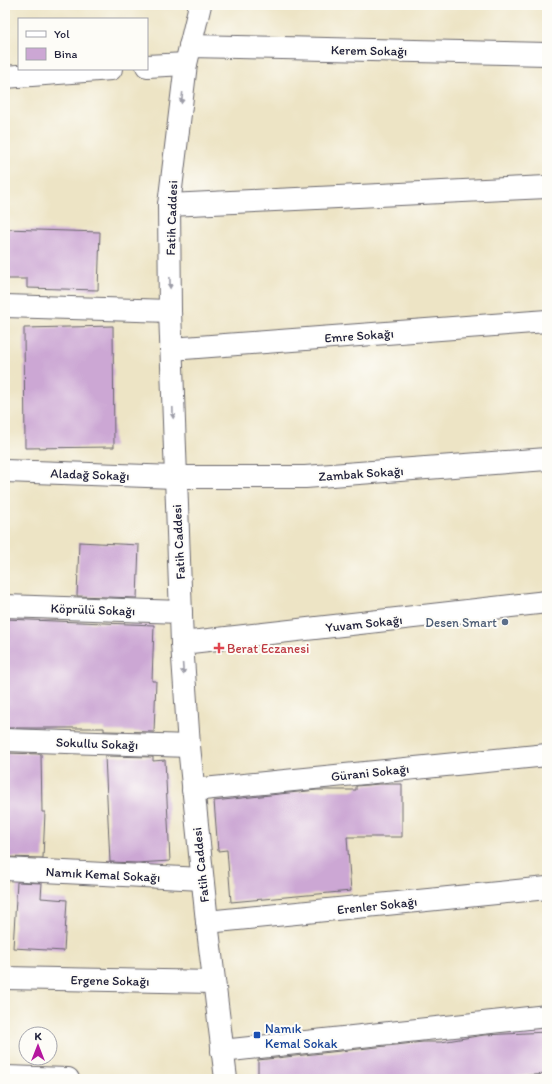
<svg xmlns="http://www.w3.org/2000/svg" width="552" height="1084" viewBox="0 0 552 1084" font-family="Itim,sans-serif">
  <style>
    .building { fill: #cca7d4 }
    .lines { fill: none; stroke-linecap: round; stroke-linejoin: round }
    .minor-casing { stroke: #69666b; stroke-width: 24 }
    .major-casing { stroke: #69666b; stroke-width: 24 }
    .minor { stroke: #fff; stroke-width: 22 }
    .major { stroke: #fff; stroke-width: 22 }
    .oneway { fill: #9c9ca7 }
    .service-dot { fill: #5c6f8a; stroke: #fdfcf7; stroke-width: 1.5 }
    .health-dot { fill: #e0444e; stroke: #fdfcf7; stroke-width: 1.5 }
    .transit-dot { fill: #1a4fb4; stroke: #fdfcf7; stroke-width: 1.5 }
    .labels { text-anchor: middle; stroke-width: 4; stroke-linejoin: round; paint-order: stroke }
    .street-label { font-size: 13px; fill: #22223b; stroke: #fdfcf7 }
    .service-label { font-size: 13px; fill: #4e5e75; stroke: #fdfcf7; text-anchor: end }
    .health-label { font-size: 13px; fill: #be3a42; stroke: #fdfcf7; text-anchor: start }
    .transit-label { font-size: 13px; fill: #164399; stroke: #fdfcf7; text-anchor: start }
  </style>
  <rect width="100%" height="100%" fill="#fdfcf7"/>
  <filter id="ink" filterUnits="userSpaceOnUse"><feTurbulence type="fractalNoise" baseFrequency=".025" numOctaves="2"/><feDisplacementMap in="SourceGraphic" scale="8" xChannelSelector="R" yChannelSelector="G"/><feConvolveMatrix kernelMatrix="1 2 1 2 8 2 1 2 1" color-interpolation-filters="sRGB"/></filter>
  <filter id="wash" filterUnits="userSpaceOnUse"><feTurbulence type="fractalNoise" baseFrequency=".012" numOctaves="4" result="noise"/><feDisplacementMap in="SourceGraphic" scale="16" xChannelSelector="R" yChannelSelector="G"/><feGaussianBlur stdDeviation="0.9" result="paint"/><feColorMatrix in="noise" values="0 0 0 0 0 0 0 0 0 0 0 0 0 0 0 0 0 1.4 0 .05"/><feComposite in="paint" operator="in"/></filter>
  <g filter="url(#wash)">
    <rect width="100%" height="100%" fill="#ede4c5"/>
    <g id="blocks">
      <path class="building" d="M5 229 100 232 98 290 27 288V279H5Z
        M113 326 114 447 25 448 24 328Z
        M79 542 139 545 137 598 77 596Z
        M5 619 154 625 152 681H156L154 732 104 731V728H5Z
        M5 753 41 754 42 812H45L43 858 5 857Z
        M105 756 153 757V761L165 760 170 861 137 863 110 862Z
        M379 784H402V837H347L351 891 231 902 227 850 218 851 214 801 317 790H356V786Z
        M17 882 42 883 41 898 67 900 64 951 13 948Z
        M547 1032V1074L475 1079H258V1060L423 1042H441L484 1035Z"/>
    </g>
  </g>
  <g filter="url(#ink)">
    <use href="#blocks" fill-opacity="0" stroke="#69666b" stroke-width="1"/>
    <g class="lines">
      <defs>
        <path id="minor" d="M190 46 547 54
          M147 66 186 64
          M5 77 111 69
          M169 205 547 187
          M5 306 170 311
          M171 349 547 321
          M5 471 175 477H305L547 459
          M5 606 181 612
          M182 643 547 602
          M5 740 189 746
          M193 790 547 755
          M5 869 202 879
          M207 922 547 888
          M5 978 214 982
          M222 1051 547 1016
          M5 1077 68 1079"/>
        <path id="major" d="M200 5 186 64 169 205 170 311 182 643 189 746 207 922 226 1079"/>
      </defs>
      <use href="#minor" class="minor-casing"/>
      <use href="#major" class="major-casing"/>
      <use href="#minor" class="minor"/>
      <use href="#major" class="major"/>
    </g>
    <defs><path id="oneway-solid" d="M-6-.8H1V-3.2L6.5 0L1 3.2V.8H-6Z"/></defs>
    <g class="oneway">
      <use href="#oneway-solid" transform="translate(182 98) rotate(97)"/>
      <use href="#oneway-solid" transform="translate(170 283) rotate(89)"/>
      <use href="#oneway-solid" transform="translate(173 413) rotate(88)"/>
      <use href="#oneway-solid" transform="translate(183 669) rotate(86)"/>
    </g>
  </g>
  <circle class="service-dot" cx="505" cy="622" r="4"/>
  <path class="health-dot" d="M217 642h4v4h4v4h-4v4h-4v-4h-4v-4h4z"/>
  <rect class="transit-dot" x="253" y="1031" width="8" height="8" rx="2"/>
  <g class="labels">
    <g class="street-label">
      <text transform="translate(369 50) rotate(1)" y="5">Kerem Sokağı</text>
      <text transform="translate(171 218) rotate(-88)" y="5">Fatih Caddesi</text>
      <text transform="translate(359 335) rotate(-4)" y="5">Emre Sokağı</text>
      <text transform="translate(361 473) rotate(-4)" y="5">Zambak Sokağı</text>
      <text transform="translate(90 474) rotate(2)" y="5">Aladağ Sokağı</text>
      <text transform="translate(178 542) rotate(-93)" y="5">Fatih Caddesi</text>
      <text transform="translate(93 609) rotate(2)" y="5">Köprülü Sokağı</text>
      <text transform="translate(364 623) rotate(-6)" y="5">Yuvam Sokağı</text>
      <text transform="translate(97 743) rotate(2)" y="5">Sokullu Sokağı</text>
      <text transform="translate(370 772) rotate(-6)" y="5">Gürani Sokağı</text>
      <text transform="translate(200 865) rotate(-96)" y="5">Fatih Caddesi</text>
      <text transform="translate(103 874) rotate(3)" y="5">Namık Kemal Sokağı</text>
      <text transform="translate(377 905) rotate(-6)" y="5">Erenler Sokağı</text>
      <text transform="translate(110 980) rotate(1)" y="5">Ergene Sokağı</text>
    </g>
    <g class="service-label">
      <text x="497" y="627">Desen Smart</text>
    </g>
    <g class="health-label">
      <text x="227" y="653">Berat Eczanesi</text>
    </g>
    <g class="transit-label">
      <text x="265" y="1033">Namık<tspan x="265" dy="15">Kemal Sokak</tspan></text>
    </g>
  </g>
  <rect width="552" height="1084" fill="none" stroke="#fdfcf7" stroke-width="20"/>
  <rect x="18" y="18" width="130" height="52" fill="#fdfcf7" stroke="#a5a5ac"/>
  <rect x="26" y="31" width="20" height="6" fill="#ffffff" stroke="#a5a5ac"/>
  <text x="54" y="38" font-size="12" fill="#22223b">Yol</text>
  <rect x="26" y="48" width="20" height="12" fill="#cca7d4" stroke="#a5a5ac"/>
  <text x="54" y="58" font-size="12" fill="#22223b">Bina</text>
  <g transform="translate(38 1046)"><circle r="19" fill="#fdfcf7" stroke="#a5a5ac"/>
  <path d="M0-3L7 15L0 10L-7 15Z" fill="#b5179e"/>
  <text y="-6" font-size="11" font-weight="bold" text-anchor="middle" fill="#22223b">K</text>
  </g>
</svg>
